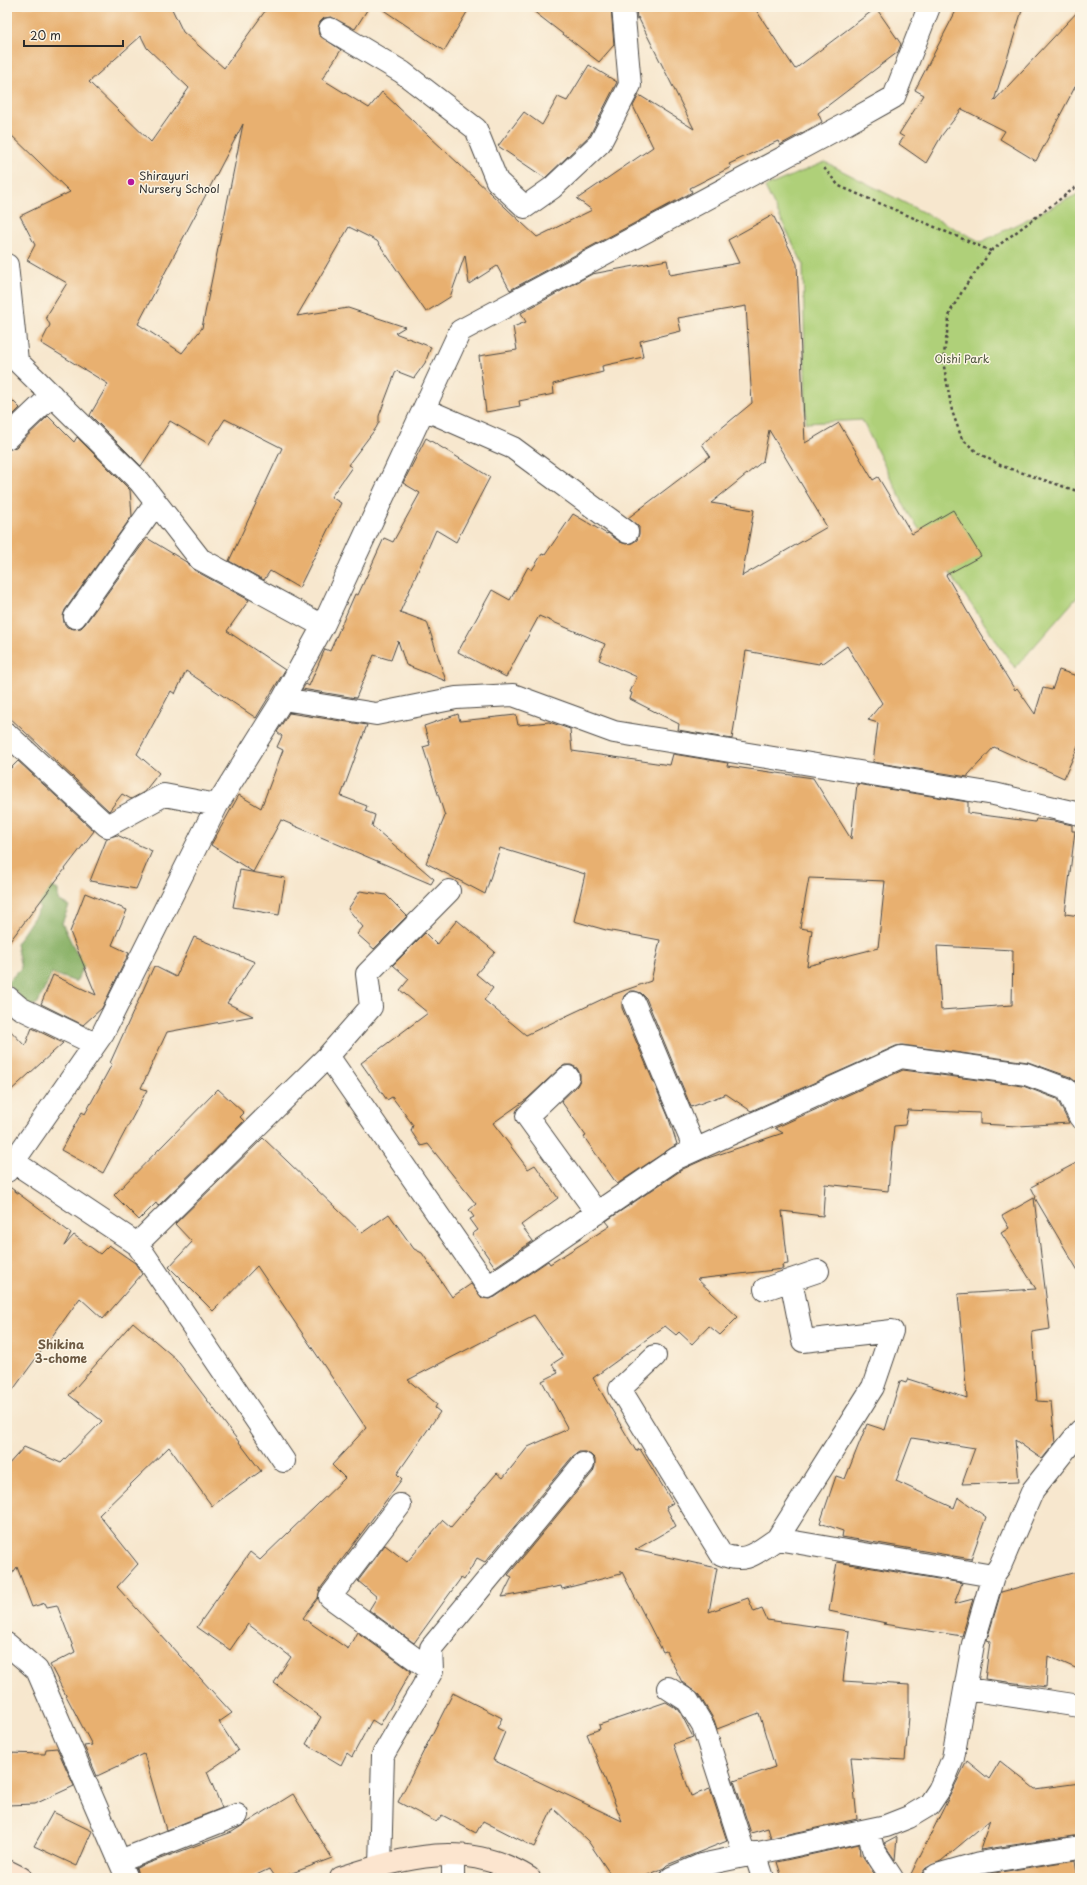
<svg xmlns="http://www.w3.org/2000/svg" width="1087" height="1885" viewBox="0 0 1087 1885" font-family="'Playpen Sans',sans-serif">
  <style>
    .green { fill: #afd079; stroke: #6d7e52 }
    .forest { fill: #8bb269; stroke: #5b6e4a }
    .building { fill: #e8b06f; fill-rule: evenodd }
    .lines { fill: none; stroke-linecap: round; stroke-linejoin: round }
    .minor-casing { stroke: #4a4743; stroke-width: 24 }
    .secondary-casing { stroke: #4a4743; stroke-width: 24 }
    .path { stroke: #4a4743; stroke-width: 2.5; stroke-dasharray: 3 3; stroke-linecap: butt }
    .minor { stroke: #fff; stroke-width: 22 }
    .secondary { stroke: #fce5cf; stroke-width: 22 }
    .poi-dot { fill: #b5179e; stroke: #fcf5e5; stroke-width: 1.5 }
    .labels { text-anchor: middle; stroke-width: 3; stroke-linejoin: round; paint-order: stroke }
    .poi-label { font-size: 11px; fill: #2b2b2b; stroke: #fcf5e5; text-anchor: start }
    .park-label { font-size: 11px; fill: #4c543e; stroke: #fcf5e5 }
    .neighbourhood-label { font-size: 12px; font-weight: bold; fill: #6d5a43; stroke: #fcf5e5 }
  </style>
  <rect width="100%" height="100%" fill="#fcf5e5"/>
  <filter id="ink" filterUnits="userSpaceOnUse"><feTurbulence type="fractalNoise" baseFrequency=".025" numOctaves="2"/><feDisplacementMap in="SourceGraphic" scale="8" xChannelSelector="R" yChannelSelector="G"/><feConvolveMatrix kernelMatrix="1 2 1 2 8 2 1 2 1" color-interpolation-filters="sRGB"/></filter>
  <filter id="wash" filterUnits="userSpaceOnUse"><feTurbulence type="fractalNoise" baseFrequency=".012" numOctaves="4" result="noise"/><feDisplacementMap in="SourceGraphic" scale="16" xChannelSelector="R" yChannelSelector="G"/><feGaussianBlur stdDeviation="0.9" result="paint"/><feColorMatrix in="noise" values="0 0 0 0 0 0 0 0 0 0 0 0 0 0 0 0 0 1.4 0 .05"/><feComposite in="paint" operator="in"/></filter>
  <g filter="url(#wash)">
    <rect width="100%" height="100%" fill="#f7e7ce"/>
    <path class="green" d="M825 162 981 242 1080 193V594L1015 668 908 513 862 420 806 423 803 264 765 187Z"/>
    <path class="forest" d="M38 879 58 890V900L69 906 62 923 77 954 88 958 76 982 52 973 38 1003 30 1007 7 983 21 968 16 944 40 908 26 895Z"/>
    <g id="blocks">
      <path class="building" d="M7 7H174L172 9 183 32 224 68 268 7H369L355 29 331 17 324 18 320 22 318 28 319 35 341 50 322 79 369 108 382 92 537 237 592 210 577 199 653 147 633 106 639 95 694 129 638 17 637 19 636 7H754L795 69 876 8 901 44 898 52 818 113 822 122 780 145 778 141 729 164 731 167 690 188 692 192 687 195 510 290 497 266 469 284 465 255 450 297 426 312 377 241 349 227 297 316 348 308 405 327 395 333 431 347 425 363 414 378 396 371 379 416V422L376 428 348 465 352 467 331 497 341 503 299 588 270 571 264 580 229 561 282 448 225 419 209 444 170 421 141 466 90 415 108 384 41 343 50 325 46 317 67 283 27 260 35 245 20 216 70 192 7 131ZM141 36 147 48 189 88 151 142 89 82ZM243 124 202 328 182 353 138 324Z
        M379 7H470L444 51Z
        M528 7H611L614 45 599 62Z
        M958 7H1023L994 101 1080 9V82L1075 87 1036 161 1000 139 1005 131 962 109 942 135 926 163 899 144 904 137 899 134 924 95 915 90Z
        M589 65 617 82 590 135 545 178 498 146 524 112 542 125 558 97 567 101Z
        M773 215 797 264 805 443 839 423 873 480 878 477 912 534 953 510 981 556 946 575 978 630 1015 690 1017 688 1035 714 1043 688 1052 690 1059 670 1080 677V742L1064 778 994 747 968 775V777L873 762 878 723 868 720 882 703 847 646 822 664 820 662 819 664 746 651 732 739 678 730 679 724 630 699 632 693 630 692 637 677 599 660 605 644 539 616 506 677 458 652 492 590 510 600 528 567 532 570 542 554 545 555 573 514 607 534 608 533 620 542 626 544 632 543 637 540 639 534V527L628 518 710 456 702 444 752 403 746 306 678 318 681 331 640 341 643 357 602 366 603 372 553 384 554 394 519 401 520 406 486 412 479 356 517 350 513 327 526 322 521 313 592 274 667 260 670 275 739 263 728 240ZM769 430 827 527 742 576 754 510 711 503 763 461Z
        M7 395 20 408 7 421Z
        M48 416 74 442 77 437 130 490 132 516 65 610 63 616 64 623 67 627 74 629 81 628 85 624 147 538 188 563 194 570 249 600 227 631 285 670 256 718 186 671 175 694 171 691 137 754 159 773 144 792 131 799 122 794 109 811 7 715V450L16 447Z
        M426 438 490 477 456 542 436 530 400 612 427 622 446 681 406 665 398 641 391 660 374 655 356 698 302 689 306 684 309 686 325 649 330 651 355 594 358 595 384 538 393 542 420 493 403 483Z
        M289 713 367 725 341 796 367 806 365 811 375 815 372 826 434 879 431 884 281 820 253 872 211 845 239 795 261 808 283 750 277 747 282 736 277 732Z
        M458 714 460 721 516 715 518 725 549 722 570 729 572 751 670 765 673 754 728 763 727 766 813 778 851 839 857 784 968 802V813L1035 822 1036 819 1054 821 1072 825V831H1075L1065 914 1080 916V1089L1077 1083 1070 1077 1028 1062 902 1045 896 1046 751 1111 726 1094 691 1107 646 998 641 993 635 991H630L624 996 622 1002V1008L668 1116 677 1144 617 1184 584 1137 586 1136 561 1101 577 1086 580 1080V1074L577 1068 571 1065H565L560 1068 527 1099 493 1123 528 1169 535 1165 558 1198 521 1225 533 1241 495 1267 472 1234 478 1230 470 1219 474 1217 469 1210 476 1204 428 1144 421 1146 411 1131 413 1125 392 1097 387 1100 361 1063 428 1013 400 990 409 979 393 965 425 933 437 945 457 920 495 952 476 974 493 988 484 1000 526 1035 609 996 651 981 660 940 606 930 574 921 585 874 500 848 485 894 426 863 445 816 423 747 430 745 424 726ZM809 878 885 881 878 948 807 966 812 930 800 928ZM937 946 1013 950 1012 1005 941 1010Z
        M18 761 94 831 7 945V772Z
        M117 835 152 851 136 889 90 881 107 838Z
        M240 870 285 878 279 915 233 907Z
        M360 891 386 895 407 916 374 949 357 934 363 927 348 909Z
        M85 893 127 910 112 945 129 953 102 1008 83 1025 41 1004 53 975 96 995 70 932Z
        M194 937 255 962 227 1003 253 1016 167 1032 141 1088 147 1090 103 1173 61 1150 82 1112 85 1114 112 1064 110 1063 154 966 176 977Z
        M7 1027 25 1046 32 1028 63 1043 7 1094Z
        M903 1070 1023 1086 1057 1099 1069 1123 1018 1126 980 1124V1113L908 1110 905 1125 894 1126 888 1191 825 1184 823 1216 782 1211 788 1264 782 1265 783 1269 697 1279 738 1317 720 1335 709 1326 692 1344 679 1332 676 1335 665 1326 593 1378 636 1451 640 1449 673 1503 666 1507 676 1526 635 1550 717 1568 709 1612 748 1598 754 1612 762 1609 767 1620 849 1631 843 1681 909 1685V1717L905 1760 851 1757 857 1819 771 1838 768 1828 751 1833 734 1781 775 1767 759 1713 717 1729 714 1720 699 1695 682 1682 666 1651 663 1652 621 1570V1574L562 1589 561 1586 502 1597 512 1577 508 1575 593 1472 595 1466V1459L591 1455 585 1452H579L573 1456 485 1562 477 1558 464 1580 461 1578 414 1643 369 1610 377 1597 358 1581 385 1545 407 1562 443 1520 451 1527 497 1473 503 1478 528 1447 568 1429 542 1381 558 1373 552 1364 563 1357 534 1315 408 1380 437 1404 435 1408 440 1412 397 1474 402 1479 320 1589 318 1598 303 1618 348 1649 357 1632 411 1671 380 1725 372 1720 352 1757 347 1753 341 1765 306 1744 321 1717 274 1683 291 1657 248 1624 230 1650 197 1627 250 1552 260 1560 345 1478 332 1465 366 1428 257 1266 213 1311 169 1267 192 1242 175 1224 263 1138 362 1233 389 1214 414 1249 422 1253 452 1297 471 1284 482 1298 489 1299 495 1297 548 1261 550 1264 610 1226 606 1221 683 1169 705 1159 783 1133 775 1128Z
        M218 1089 244 1113 240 1117 244 1121 158 1206 156 1203 139 1220 114 1195Z
        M1080 1161V1274L1035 1198 1036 1197 1031 1187Z
        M7 1185 71 1233 64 1246 74 1235 100 1254 109 1245 135 1263 142 1274 103 1319 80 1298 7 1398Z
        M1034 1198 1050 1329 1032 1332 1037 1401 1051 1402 1055 1443 1042 1459 1015 1440 1019 1482 962 1484 975 1448 912 1438 896 1481 954 1508 958 1497 986 1517 971 1559 842 1537 843 1531 820 1523 836 1476 845 1479 867 1424 885 1430 900 1381 906 1383 908 1379 967 1398 958 1294 1036 1289 1001 1233 1009 1228 1002 1216Z
        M133 1322 176 1359 261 1471 212 1506 169 1447 99 1515 138 1564 117 1587 232 1713 219 1722 238 1751 207 1772 222 1808 166 1830 144 1754 97 1776 84 1746 92 1745 50 1665 75 1652 57 1605 47 1607 45 1603 32 1607 17 1567 7 1581V1466L24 1447 61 1463 102 1421 69 1395Z
        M837 1562 962 1583 954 1604 973 1599 962 1636 883 1624 886 1623 829 1611Z
        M1080 1571V1670L1048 1656 1046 1687 985 1679 990 1641 987 1640 1001 1592Z
        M453 1693 502 1718 497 1728 505 1732 493 1760 622 1821 587 1734 600 1729 599 1725 666 1702 679 1710 693 1737 673 1744 691 1796 710 1789 727 1841 667 1865 664 1868 641 1878H613L588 1841 553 1808 534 1847 483 1821 476 1833 442 1815 436 1822 398 1802Z
        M57 1748 74 1786 35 1804 7 1805V1753L45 1754 46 1749Z
        M967 1761 989 1779 1000 1761 1035 1789 1080 1783V1835L980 1850 990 1820 941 1861 926 1868 922 1873 921 1878H909Z
        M293 1794 332 1858 279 1878H275L269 1869 250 1878H139L136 1868 232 1832Z
        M53 1812 92 1831 77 1866 34 1846Z
        M897 1837 895 1860 884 1844Z
        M859 1844 860 1856 862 1855 877 1878H782L777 1862Z
        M1075 1860 1078 1878H972L982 1875Z"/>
    </g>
  </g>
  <g filter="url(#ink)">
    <use href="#blocks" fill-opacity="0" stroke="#4a4743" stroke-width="1"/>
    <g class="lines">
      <defs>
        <path id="minor" d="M330 29 402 72 476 129 497 181 525 207 552 188 600 143 630 85 623 7
          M7 265 17 361 140 482 200 559 323 626
          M424 409 513 448 627 532
          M7 438 52 395
          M75 617 156 503
          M283 699 376 714 456 698 513 695 614 732 994 794 1080 814
          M7 734 107 826 164 795 217 805
          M7 997 20 1008 95 1044
          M634 1003 695 1149
          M328 1056 371 1007 367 974 449 891
          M568 1077 527 1116 597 1213
          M14 1162 137 1244 328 1056 488 1287 677 1158 901 1057 1026 1074 1066 1089 1080 1117
          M7 1171 103 1033 217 805 283 699 323 626 460 331 844 125 894 97 929 7
          M137 1244 284 1461
          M791 1280 803 1341 892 1331 873 1387 777 1539 993 1576
          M765 1289 818 1271
          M655 1356 620 1389 721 1554C746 1565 757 1552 777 1539
          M400 1505 330 1597 432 1671
          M7 1644 37 1670 127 1878
          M668 1688 688 1701 703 1726 745 1856
          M967 1689 1080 1706
          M868 1830 873 1849 892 1878
          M755 1853 763 1878
          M453 1856V1878
          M120 1861 237 1815
          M380 1866 383 1755 432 1671 431 1648 583 1464
          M671 1878 701 1865 886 1826 909 1817 929 1805 939 1790 946 1775 953 1758 973 1644 993 1576 1000 1566 1033 1490 1080 1431
          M933 1878 937 1875 979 1863 1080 1847"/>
        <path id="secondary" d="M7 1871 21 1878
          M341 1878C405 1857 467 1839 529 1878"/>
      </defs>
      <use href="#minor" class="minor-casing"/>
      <use href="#secondary" class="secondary-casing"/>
      <path class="path" d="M824 168 839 186 991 251
        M1080 184 991 251 966 285 950 312 943 361 952 411 962 439 978 453 1002 466 1080 492"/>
      <use href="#minor" class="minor"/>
      <use href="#secondary" class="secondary"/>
    </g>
  </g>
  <circle class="poi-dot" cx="131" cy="182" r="4"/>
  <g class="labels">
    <g class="poi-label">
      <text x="139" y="180">Shirayuri<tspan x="139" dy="13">Nursery School</tspan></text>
    </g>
    <g class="park-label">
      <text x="962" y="363">Oishi Park</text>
    </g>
    <g class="neighbourhood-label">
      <text x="61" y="1349">Shikina<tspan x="61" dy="14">3-chome</tspan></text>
    </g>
  </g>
  <rect width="1087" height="1885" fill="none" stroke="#fcf5e5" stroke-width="24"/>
  <path d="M24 40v6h99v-6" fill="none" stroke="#2b2b2b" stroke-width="2"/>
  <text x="30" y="40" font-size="12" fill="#2b2b2b" stroke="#fcf5e5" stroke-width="3" paint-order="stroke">20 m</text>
</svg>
